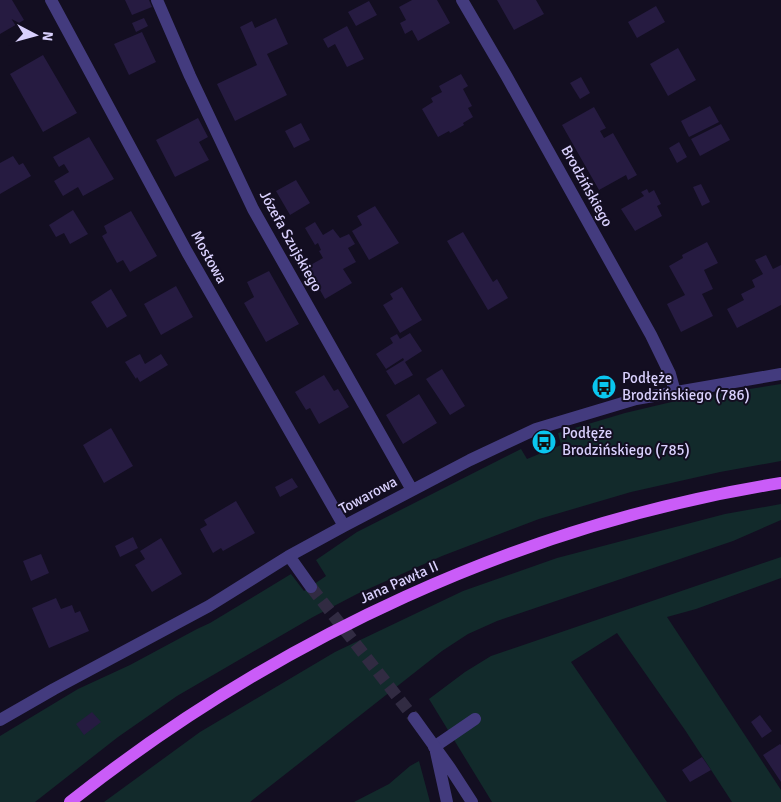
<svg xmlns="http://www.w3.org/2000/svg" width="781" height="802" viewBox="0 0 781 802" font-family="Signika,sans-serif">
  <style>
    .green { fill: #122a2b }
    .building { fill: #261b41 }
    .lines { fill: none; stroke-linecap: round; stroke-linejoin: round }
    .street-tunnel { stroke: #312b42; stroke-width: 12; stroke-dasharray: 12 6; stroke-linecap: butt }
    .lane { stroke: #433b7e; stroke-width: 12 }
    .street { stroke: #433b7e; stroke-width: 12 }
    .primary { stroke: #ca5cf8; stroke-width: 12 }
    .labels { text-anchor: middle; stroke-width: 4; stroke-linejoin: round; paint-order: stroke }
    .street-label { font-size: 15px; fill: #d9d0fd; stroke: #130e21 }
    .poi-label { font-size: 15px; fill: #d9d0fd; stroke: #130e21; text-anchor: start }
  </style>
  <rect width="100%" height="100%" fill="#130e21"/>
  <path class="green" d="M781 384V461L720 472 631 492 539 519 442 556 357 594 313 617 177 696 118 737 35 802H0V736L78 689 130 665 197 629 210 623 291 574 304 591 326 576 316 560 357 532 521 449 527 459 561 445 558 433 625 413 680 400Z
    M781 504V520L733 541 497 621 468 634 442 651 250 802H104L200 732 335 652 463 591 557 558 725 514Z
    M781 557V578L696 609 667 617 781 790V802H732L685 730 617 633 571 662 667 802H492L429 699 465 672 491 656Z
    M419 761 430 802H354L389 784 410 766Z"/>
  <path class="building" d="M0 0H12L24 20 0 34Z
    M125 0H149L152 7 132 15Z
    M412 0H437L450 23 418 41 412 30 405 34 400 23 406 20 399 7Z
    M497 0H536L544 14 514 30Z
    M369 1 377 15 356 26 348 12Z
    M656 6 665 22 637 38 628 22Z
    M144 18 148 26 136 32 132 23Z
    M276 18 288 44 267 54 287 95 235 121 217 84 257 65 240 27 252 21 255 28Z
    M347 26 364 59 347 67 335 44 328 48 323 39Z
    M142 32 156 62 129 75 114 44Z
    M678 48 696 80 668 96 650 64Z
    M43 55 77 113 43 132 10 74Z
    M461 74 468 86 463 89 472 106 468 108 473 117 463 123 464 125 450 133 449 131 438 137 422 109 433 102 431 98 442 92 439 86Z
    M581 77 590 93 580 99 570 83Z
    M710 106 719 122 689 137 681 121Z
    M594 107 606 128 600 131 604 138 613 133 637 175 628 180 626 175 599 190 562 125Z
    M198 118 208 137 199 142 209 160 175 177 156 140Z
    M301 123 310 140 294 148 285 131Z
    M721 124 730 140 700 156 691 139Z
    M89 137 114 179 83 196 78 187 63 196 54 181 69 172 64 164 59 167 53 157Z
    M679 142 687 157 677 163 669 148Z
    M13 156 19 165 23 163 31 176 0 194V163Z
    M296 180 310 203 290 215 276 191Z
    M701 184 710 202 702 206 693 187Z
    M647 189 649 193 654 190 661 204 657 206 662 216 635 231 621 209 644 196 641 192Z
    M375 206 399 243 369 260 352 231 362 225 357 216Z
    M73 210 88 234 70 244 64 233 56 237 49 225Z
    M131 211 157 256 130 272 123 260 117 263 102 236 107 233 104 226Z
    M315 222 323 235 333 229 340 238 349 234 355 244 348 248 356 262 343 269 352 283 325 299 307 267 323 258 319 251 321 250 318 243 315 245 305 228Z
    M463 232 493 282 497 279 508 298 488 310 447 241Z
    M707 242 718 263 704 270 713 289 702 294 713 316 681 332 667 304 685 295 669 266 683 258 682 255Z
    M766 255 773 269 781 265V305L737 328 727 309 744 300 741 294 755 287 752 280 763 274 755 260Z
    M269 271 299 324 266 342 244 303 254 297 247 282Z
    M176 286 193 317 161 335 144 304Z
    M402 287 422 320 400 333 383 305 393 299 390 294Z
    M111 289 127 316 107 328 91 302Z
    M410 333 422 351 405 362 413 375 395 385 386 371 404 360 403 358 386 369 376 354 393 343 390 338 397 334 400 339Z
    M140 354 145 364 161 354 168 365 140 382 137 377 136 379 125 362Z
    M442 369 465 406 450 415 426 379Z
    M324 375 334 391 338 389 349 407 319 424 310 408 306 410 295 392Z
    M419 394 437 423 403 444 386 415Z
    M111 428 133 466 104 483 83 445Z
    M292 478 298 487 280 497 275 487Z
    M236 501 255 533 223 551 221 548 213 553 200 529 207 525 204 520Z
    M133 537 138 548 120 557 115 546Z
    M161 538 182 574 152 592 135 565 145 559 140 551Z
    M41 554 49 573 31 581 23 561Z
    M56 598 61 609 72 605 75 613 80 611 89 631 49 648 32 608Z
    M92 712 101 722 84 735 76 724Z
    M760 715 772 731 762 738 751 722Z
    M780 744 781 745V782L763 755Z
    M702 757 711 770 690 782 682 770Z"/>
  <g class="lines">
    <path class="street-tunnel" d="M311 587 414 718"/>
    <path class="lane" d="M434 747 475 719"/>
    <path class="street" d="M51 0 187 252 344 526
      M157 0 190 76 253 209 412 490
      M462 0 507 77 651 335 670 374 675 392
      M289 556 311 587
      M414 718 450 768 472 802
      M0 720 54 689 209 606 289 556 344 526 470 460 536 429 636 399 781 374
      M436 752 447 802"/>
    <path class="primary" d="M70 802C276 639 521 524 781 483"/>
  </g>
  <defs>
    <symbol id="bus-disc" viewBox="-11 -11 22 22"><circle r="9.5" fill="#0ac6ef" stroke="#130e21"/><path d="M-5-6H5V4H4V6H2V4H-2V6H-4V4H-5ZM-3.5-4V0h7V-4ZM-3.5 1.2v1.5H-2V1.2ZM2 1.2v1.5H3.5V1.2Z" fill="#111"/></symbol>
  </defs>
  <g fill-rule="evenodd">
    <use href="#bus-disc" x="590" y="373" width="28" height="28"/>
    <use href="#bus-disc" x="530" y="428" width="28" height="28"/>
  </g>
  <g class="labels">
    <g class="street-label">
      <text transform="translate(587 186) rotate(61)" y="5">Brodzińskiego</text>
      <text transform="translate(291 241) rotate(61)" y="5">Józefa Szujskiego</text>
      <text transform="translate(209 257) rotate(61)" y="5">Mostowa</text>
      <text transform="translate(368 495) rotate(-28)" y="5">Towarowa</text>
      <text transform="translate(399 582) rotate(-24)" y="5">Jana Pawła II</text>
    </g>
    <g class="poi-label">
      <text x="622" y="383">Podłęże<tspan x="622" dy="17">Brodzińskiego (786)</tspan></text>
      <text x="562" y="438">Podłęże<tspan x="562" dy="17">Brodzińskiego (785)</tspan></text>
    </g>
  </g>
  <g transform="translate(35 35) rotate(96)" stroke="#130e21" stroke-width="4" paint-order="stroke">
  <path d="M0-4L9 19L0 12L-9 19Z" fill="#d9d0fd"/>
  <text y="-8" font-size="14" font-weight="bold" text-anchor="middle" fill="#d9d0fd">N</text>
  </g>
</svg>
